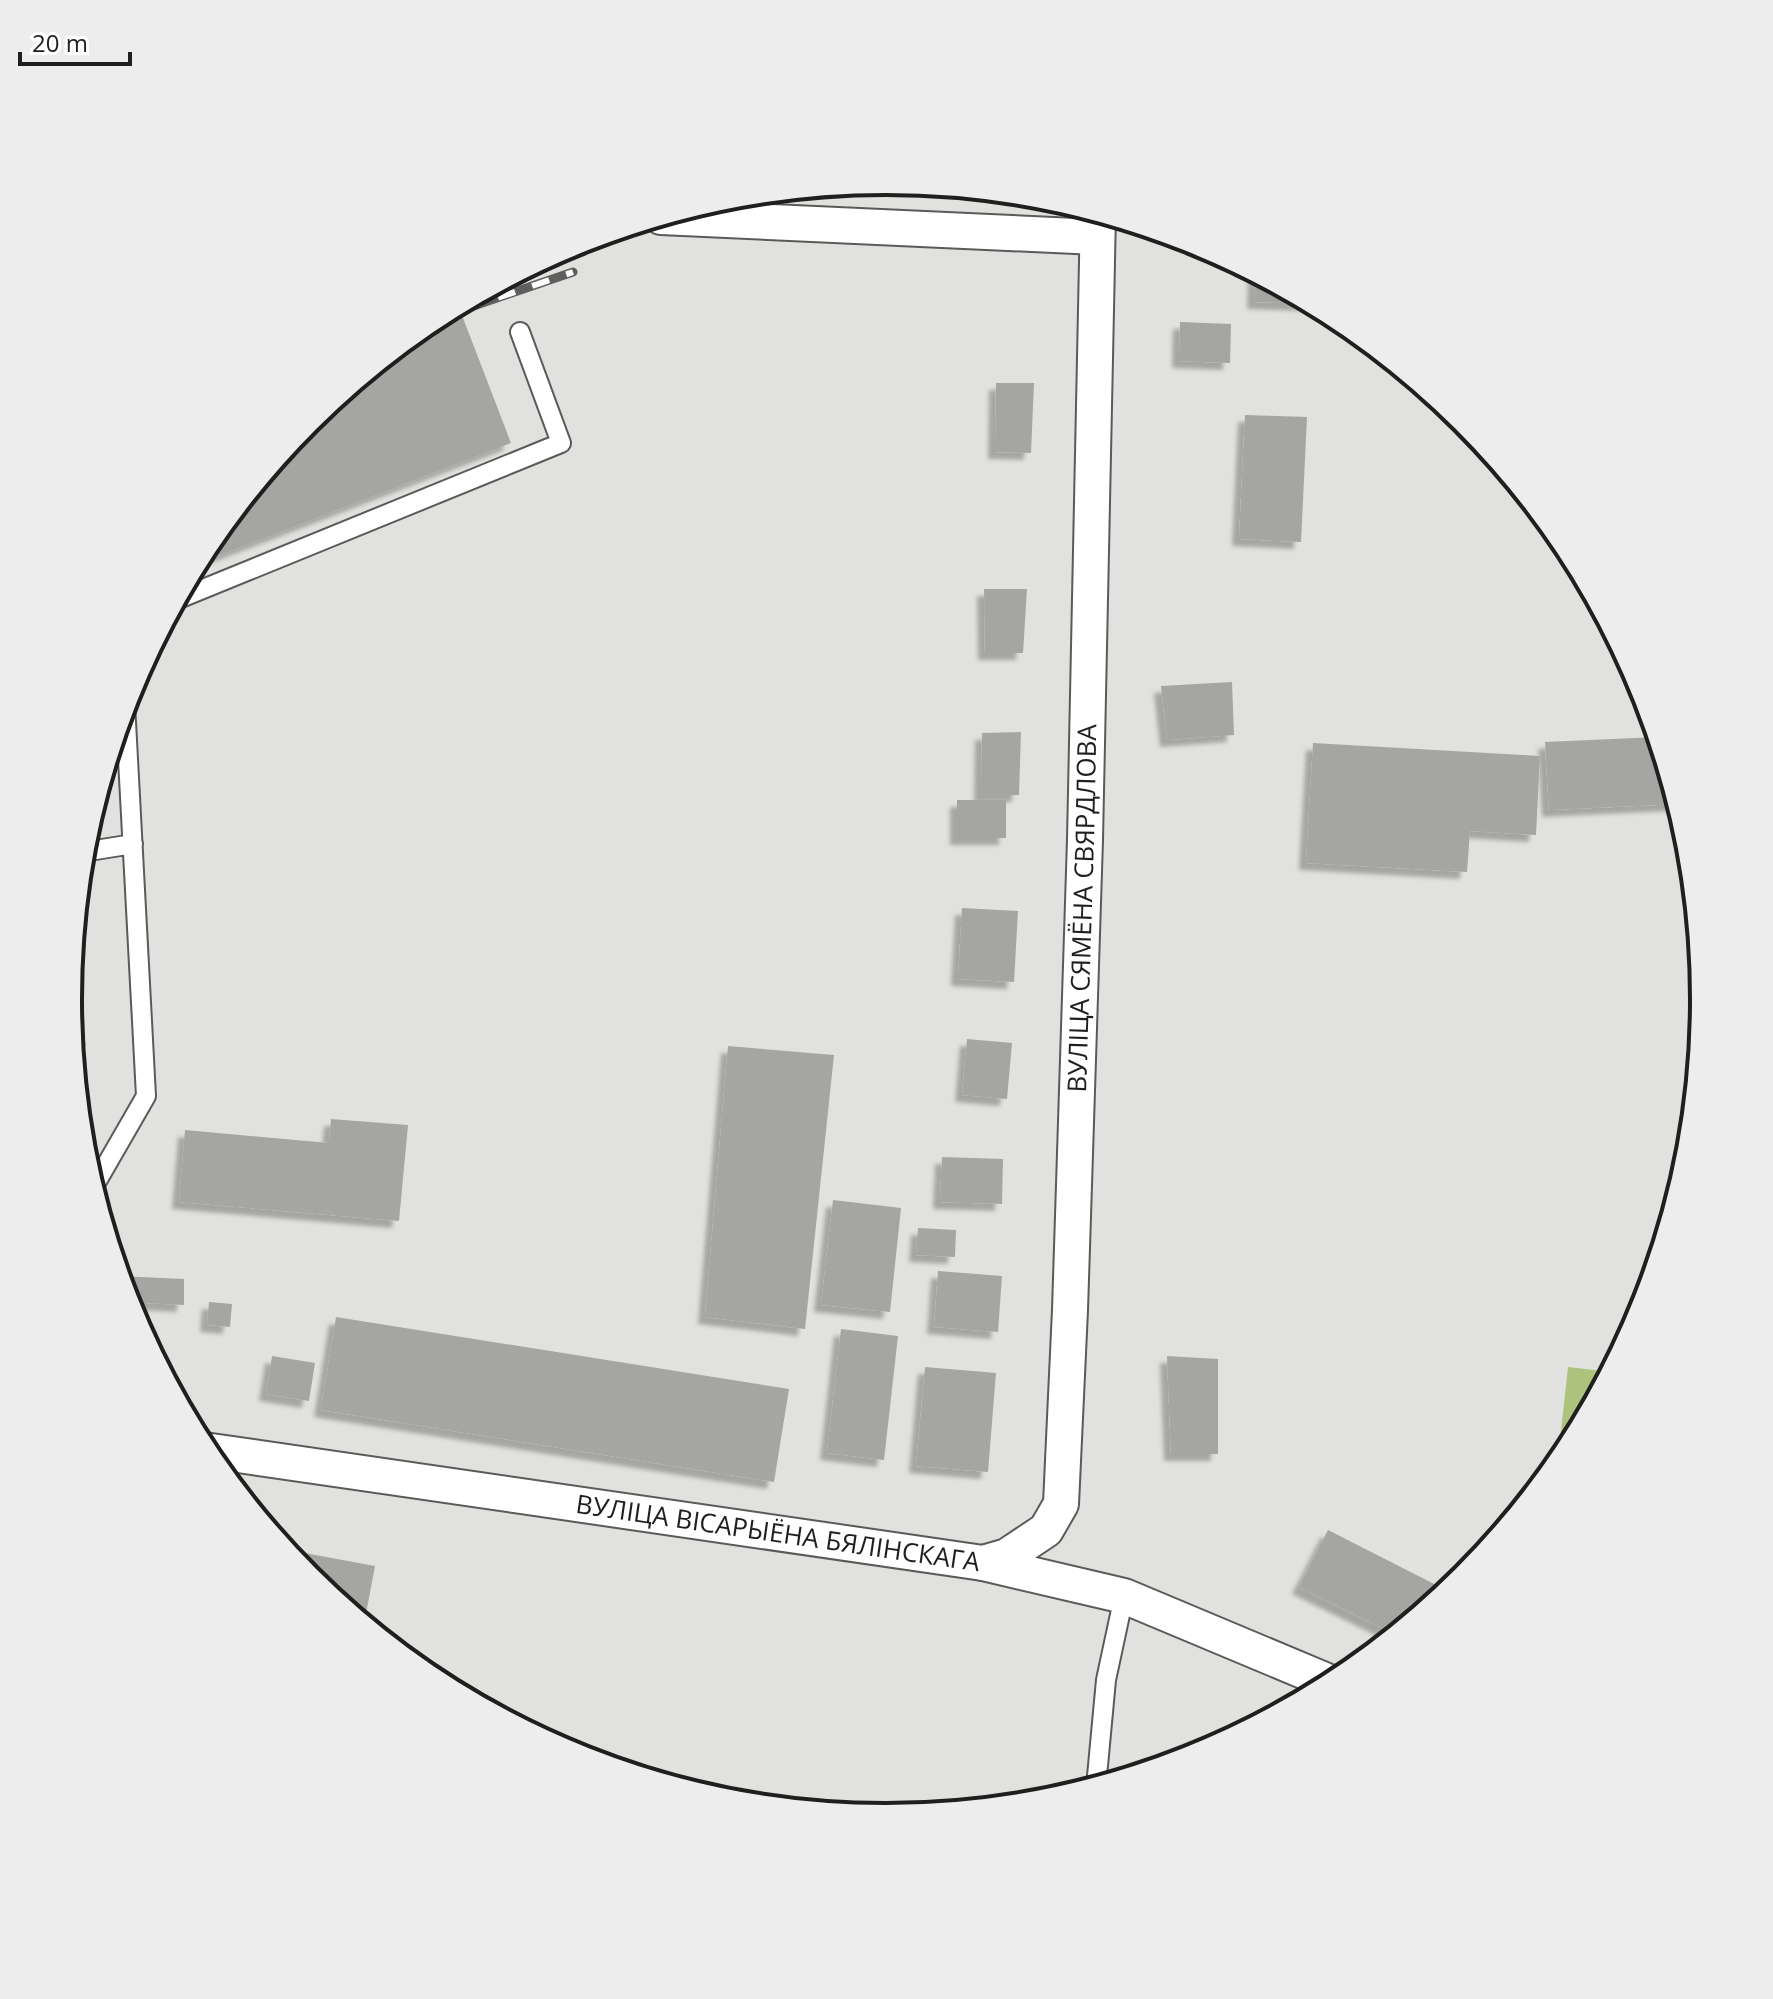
<svg xmlns="http://www.w3.org/2000/svg" width="1773" height="1999" viewBox="0 0 1773 1999" font-family="'Open Sans',sans-serif">
  <style>
    .green { fill: #adc27c }
    .building { fill: #a5a6a3; filter: url(#shadow) }
    .lines { fill: none; stroke-linecap: round; stroke-linejoin: round }
    .service-casing { stroke: #5a5b58; stroke-width: 22 }
    .minor-casing { stroke: #5a5b58; stroke-width: 38 }
    .service { stroke: #fff; stroke-width: 18 }
    .minor { stroke: #fff; stroke-width: 34 }
    .rail-casing { stroke: #5f5f5e; stroke-width: 9 }
    .rail { stroke: #fff; stroke-width: 6; stroke-dasharray: 18; stroke-linecap: butt }
    .labels { text-anchor: middle; stroke-width: 6; stroke-linejoin: round; paint-order: stroke }
    .street-label { font-size: 26px; fill: #1f1f1e; stroke: #fff }
    .rim { fill: none; stroke: #1f1f1e; stroke-width: 4 }
  </style>
  <defs>
    <filter id="shadow"><feDropShadow dx="-7" dy="7" stdDeviation="2" flood-color="#0004"/></filter>
  </defs>
  <rect width="100%" height="100%" fill="#e1e2df"/>
  <path class="green" d="M1568 1367 1611 1372 1569 1450 1559 1449Z"/>
  <path class="building" d="M1255 273 1314 304 1254 302Z
    M458 305 511 443 195 565 206 544 308 420 432 319Z
    M1180 322 1231 324 1230 363 1179 361Z
    M996 383H1034L1031 453 995 452Z
    M1245 415 1307 417 1301 542 1239 539Z
    M984 589H1027L1023 653H985Z
    M1232 682 1234 735 1167 740 1161 686Z
    M1021 732 1019 795H981L982 733Z
    M1658 737 1678 804 1549 810 1545 742Z
    M1313 743 1540 756 1536 835 1470 831 1467 872 1306 863Z
    M957 800H1006V838H957Z
    M962 908 1018 911 1014 982 958 979Z
    M69 995 86 1045 73 1050 68 999Z
    M967 1039 1012 1043 1007 1099 962 1095Z
    M728 1046 834 1055 805 1329 705 1317Z
    M331 1119 408 1125 399 1221 179 1202 185 1130 329 1143Z
    M942 1157 1003 1159 1002 1204 940 1202Z
    M833 1200 901 1208 890 1312 821 1305Z
    M918 1228 956 1230 955 1257 916 1255Z
    M938 1271 1002 1276 998 1332 934 1327Z
    M119 1276 184 1279V1305L127 1302Z
    M209 1302 232 1304 230 1327 207 1325Z
    M336 1317 789 1389 774 1482 321 1410Z
    M841 1329 898 1336 884 1460 827 1453Z
    M272 1356 315 1363 309 1401 266 1394Z
    M1167 1356 1218 1359V1454H1171Z
    M925 1367 996 1373 988 1472 916 1466Z
    M1328 1530 1444 1589 1439 1600 1396 1635 1299 1587Z
    M283 1549 375 1566 364 1624 307 1578Z"/>
  <g class="lines">
    <defs>
      <path id="service" d="M176 600 561 443 520 332
        M83 852 133 844
        M93 1188 146 1096 125 703
        M1096 1787 1106 1680 1124 1596"/>
      <g id="minor">
        <path d="M661 217 1097 237"/>
        <path id="s1" d="M204 1450 983 1563 1124 1596 1334 1684"/>
        <path id="s2" d="M983 1563 1007 1556 1046 1530 1061 1504 1070 1310 1085 840 1098 213"/>
      </g>
    </defs>
    <use href="#service" class="service-casing"/>
    <use href="#minor" class="minor-casing"/>
    <use href="#service" class="service"/>
    <use href="#minor" class="minor"/>
    <defs>
      <path id="rail" d="M430 321 573 272"/>
    </defs>
    <use href="#rail" class="rail-casing"/>
    <use href="#rail" class="rail"/>
  </g>
  <g class="labels">
    <g class="street-label">
      <text dy="9" stroke="none"><textPath href="#s2" startOffset="698">ВУЛІЦА СЯМЁНА СВЯРДЛОВА</textPath></text>
      <text dy="9" stroke="none"><textPath href="#s1" startOffset="580">ВУЛІЦА ВІСАРЫЁНА БЯЛІНСКАГА</textPath></text>
    </g>
  </g>
  <path d="M0 0H1773V1999H0ZM82 999a804 804 0 1 1 1608 0a804 804 0 1 1-1608 0Z" fill="#ededed" fill-rule="evenodd"/>
  <path class="rim" d="M82 999a804 804 0 1 1 1608 0a804 804 0 1 1-1608 0Z"/>
  <path d="M20 52v12h110v-12" fill="none" stroke="#1f1f1e" stroke-width="4"/>
  <text x="32" y="52" font-size="24" fill="#1f1f1e" stroke="#ffffff" stroke-width="6" paint-order="stroke">20 m</text>
</svg>
